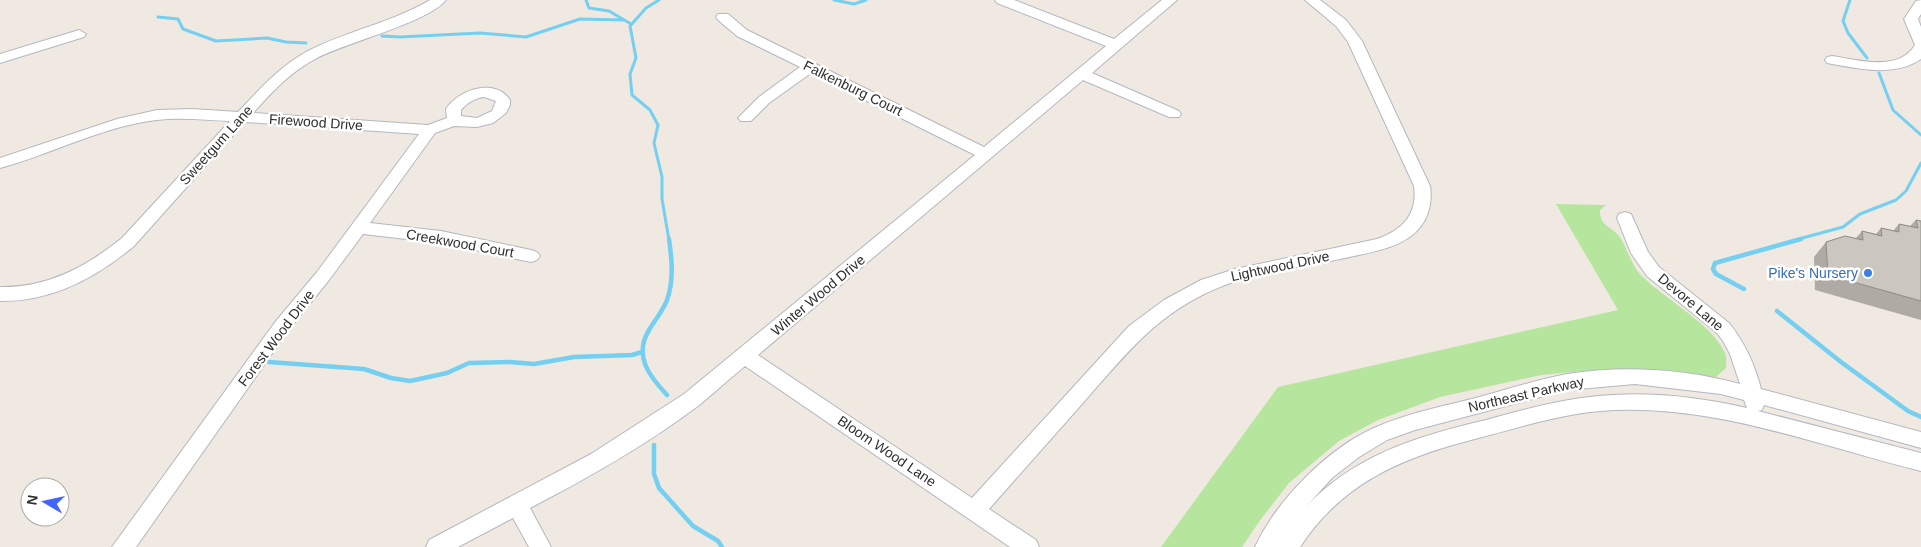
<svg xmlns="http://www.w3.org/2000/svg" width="1921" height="547" viewBox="0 0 1921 547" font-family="Arial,sans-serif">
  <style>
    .green { fill: #b6e59e }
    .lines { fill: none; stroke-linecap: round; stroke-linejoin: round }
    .stream-far1 { stroke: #75cff0; stroke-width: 3 }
    .stream { stroke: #75cff0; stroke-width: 4.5 }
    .minor-casing { stroke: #b4b7c1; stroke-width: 2 }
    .minor { fill: #fff; fill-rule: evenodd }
    .wall { fill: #afaba4 }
    .building { fill: #cbc7bf; stroke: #8e8b86 }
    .shop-dot { fill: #3f7fe0; stroke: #fff; stroke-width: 2 }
    .labels { text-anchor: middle; stroke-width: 5; stroke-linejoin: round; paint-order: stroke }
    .street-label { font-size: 14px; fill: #2e2e2e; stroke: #fff }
    .shop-label { font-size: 14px; fill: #366cbe; stroke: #fff; text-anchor: end }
  </style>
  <rect width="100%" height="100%" fill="#efe9e1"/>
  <path class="green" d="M1556 204 1606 205 1600 210C1599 225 1610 226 1619 236 1626 245 1630 262 1639 273 1663 299 1711 322 1725 353 1727 358 1726 363 1726 368L1716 377 1649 369 1594 370 1541 375 1440 397 1378 420 1339 441 1289 483 1261 519 1242 547H1161L1278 387 1618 310Z"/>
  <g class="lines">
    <path class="stream-far1" d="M586 0 589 8 609 11 631 24
      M659 0 646 8 630 26 636 58 630 74 632 95 650 110 658 125 654 143 662 177V199L669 240
      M834 0 854 4 866 0
      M1850 0 1843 21 1848 33 1867 58
      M158 17 178 19 183 29 216 41 267 38 286 42 306 43
      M382 36 400 37 480 33 526 37 580 19 624 20
      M1879 73 1893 110 1921 135
      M1795 240 1843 227 1860 214 1896 200 1906 191 1921 163"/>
    <path class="stream" d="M1744 289 1716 274 1713 269 1715 263 1801 239
      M1777 311 1841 362 1908 411 1921 417
      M269 362 364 369 391 378 410 381 447 373 469 363 510 362 534 364 574 357 632 355 642 352
      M667 395C650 377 633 356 649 330 654 321 663 311 667 300 674 280 672 260 669 239
      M654 445V474L659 488 693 526 718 541 722 547"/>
    <defs>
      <path id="minor" d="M430 0H446C429 22 345 43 317 58 291 71 272 92 253 113L428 125 447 118 446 109C458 90 495 77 510 100V105L506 113 493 123 477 127 454 126 435 133 370 223 441 231 531 250 537 252 540 256 537 260 531 262 441 243 363 234 329 280 288 331 136 547H112L276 321 317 272 419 134 245 122 134 246C96 278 51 302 0 301V287C47 288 86 267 122 238L230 121C206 120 181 117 157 120 103 126 52 154 0 168V158L117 119 157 110 192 109 238 112C259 90 279 67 306 52 346 31 391 23 430 0ZM484 97 496 101 492 111 477 118 461 116V110C467 103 475 98 484 97Z
        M995 0H1014L1114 39 1162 0H1177L1092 73 1179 111 1181 114 1179 117H1169L1083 80 758 355 972 498 1129 326 1164 300 1201 280 1235 269 1377 239C1402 230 1418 215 1414 186L1348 42 1336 26 1305 0H1320L1346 20 1362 41 1430 186C1433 205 1427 224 1411 236 1395 248 1373 252 1354 256 1312 266 1266 269 1225 285 1159 310 1127 353 1082 404 1051 439 1020 474 989 509L1036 540 1039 547H1010L745 366C729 379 714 393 698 406 646 445 588 478 530 508L551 547H529L513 518 458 547H426L429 540 591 454 684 394 975 155 811 73 769 103 751 121H741L738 118 759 97 800 67 737 36 718 20 716 17 718 14H728L747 30 984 147 1106 46 997 3Z
        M1921 0V14L1918 19 1921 27V59C1895 77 1861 69 1832 64L1827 63 1825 60 1827 57 1832 56C1858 60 1899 72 1915 45L1904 19 1916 1Z
        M79 30 86 34 84 37 0 63V54Z
        M1625 212 1631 214 1648 252 1659 267 1729 323C1745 343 1755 365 1761 389L1921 432V448L1764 405 1762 410 1758 411 1921 453V471C1816 445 1710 402 1600 411 1556 415 1514 429 1471 440 1401 458 1341 484 1300 547H1255C1276 501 1327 449 1374 428 1405 414 1439 407 1472 399 1503 391 1535 380 1567 374 1623 365 1686 369 1740 384L1730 354 1723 341 1717 333 1647 276 1631 253 1617 218 1619 214ZM1635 384 1721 394 1744 400 1747 408C1687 394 1624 389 1563 401 1537 406 1511 413 1486 420 1417 436 1351 456 1302 511L1332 478 1359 457 1387 440 1415 430 1567 390Z"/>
    </defs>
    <use href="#minor" class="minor-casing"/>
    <use href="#minor" class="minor"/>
  </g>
  <path class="wall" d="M1916 220 1921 221V320L1815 290 1814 257 1826 242 1856 238 1862 231 1876 234 1881 228 1893 231 1899 224 1910 226Z"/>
  <path class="building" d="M1916 220 1921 221V301L1828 275 1826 242 1845 236 1863 240 1862 231 1882 236 1881 228 1899 232V224L1918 228Z"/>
  <circle class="shop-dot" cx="1868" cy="273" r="5"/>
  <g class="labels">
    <g class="street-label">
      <text transform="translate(853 88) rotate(26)" y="5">Falkenburg Court</text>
      <text transform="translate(316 122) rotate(4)" y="5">Firewood Drive</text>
      <text transform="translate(216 145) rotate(-48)" y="5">Sweetgum Lane</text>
      <text transform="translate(460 243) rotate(10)" y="5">Creekwood Court</text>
      <text transform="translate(1280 266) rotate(-12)" y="5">Lightwood Drive</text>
      <text transform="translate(818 295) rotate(-40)" y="5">Winter Wood Drive</text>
      <text transform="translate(1691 302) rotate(40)" y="5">Devore Lane</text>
      <text transform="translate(276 338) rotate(-53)" y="5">Forest Wood Drive</text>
      <text transform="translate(1526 394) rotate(-13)" y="5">Northeast Parkway</text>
      <text transform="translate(887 451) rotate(34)" y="5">Bloom Wood Lane</text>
    </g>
    <g class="shop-label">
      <text x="1858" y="278">Pike's Nursery</text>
    </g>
  </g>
  <g transform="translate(45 502) rotate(279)"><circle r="24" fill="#ffffff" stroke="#ababab"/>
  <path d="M0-4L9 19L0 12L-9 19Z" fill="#4264fb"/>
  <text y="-8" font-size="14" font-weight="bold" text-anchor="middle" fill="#2e2e2e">N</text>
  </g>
</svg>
